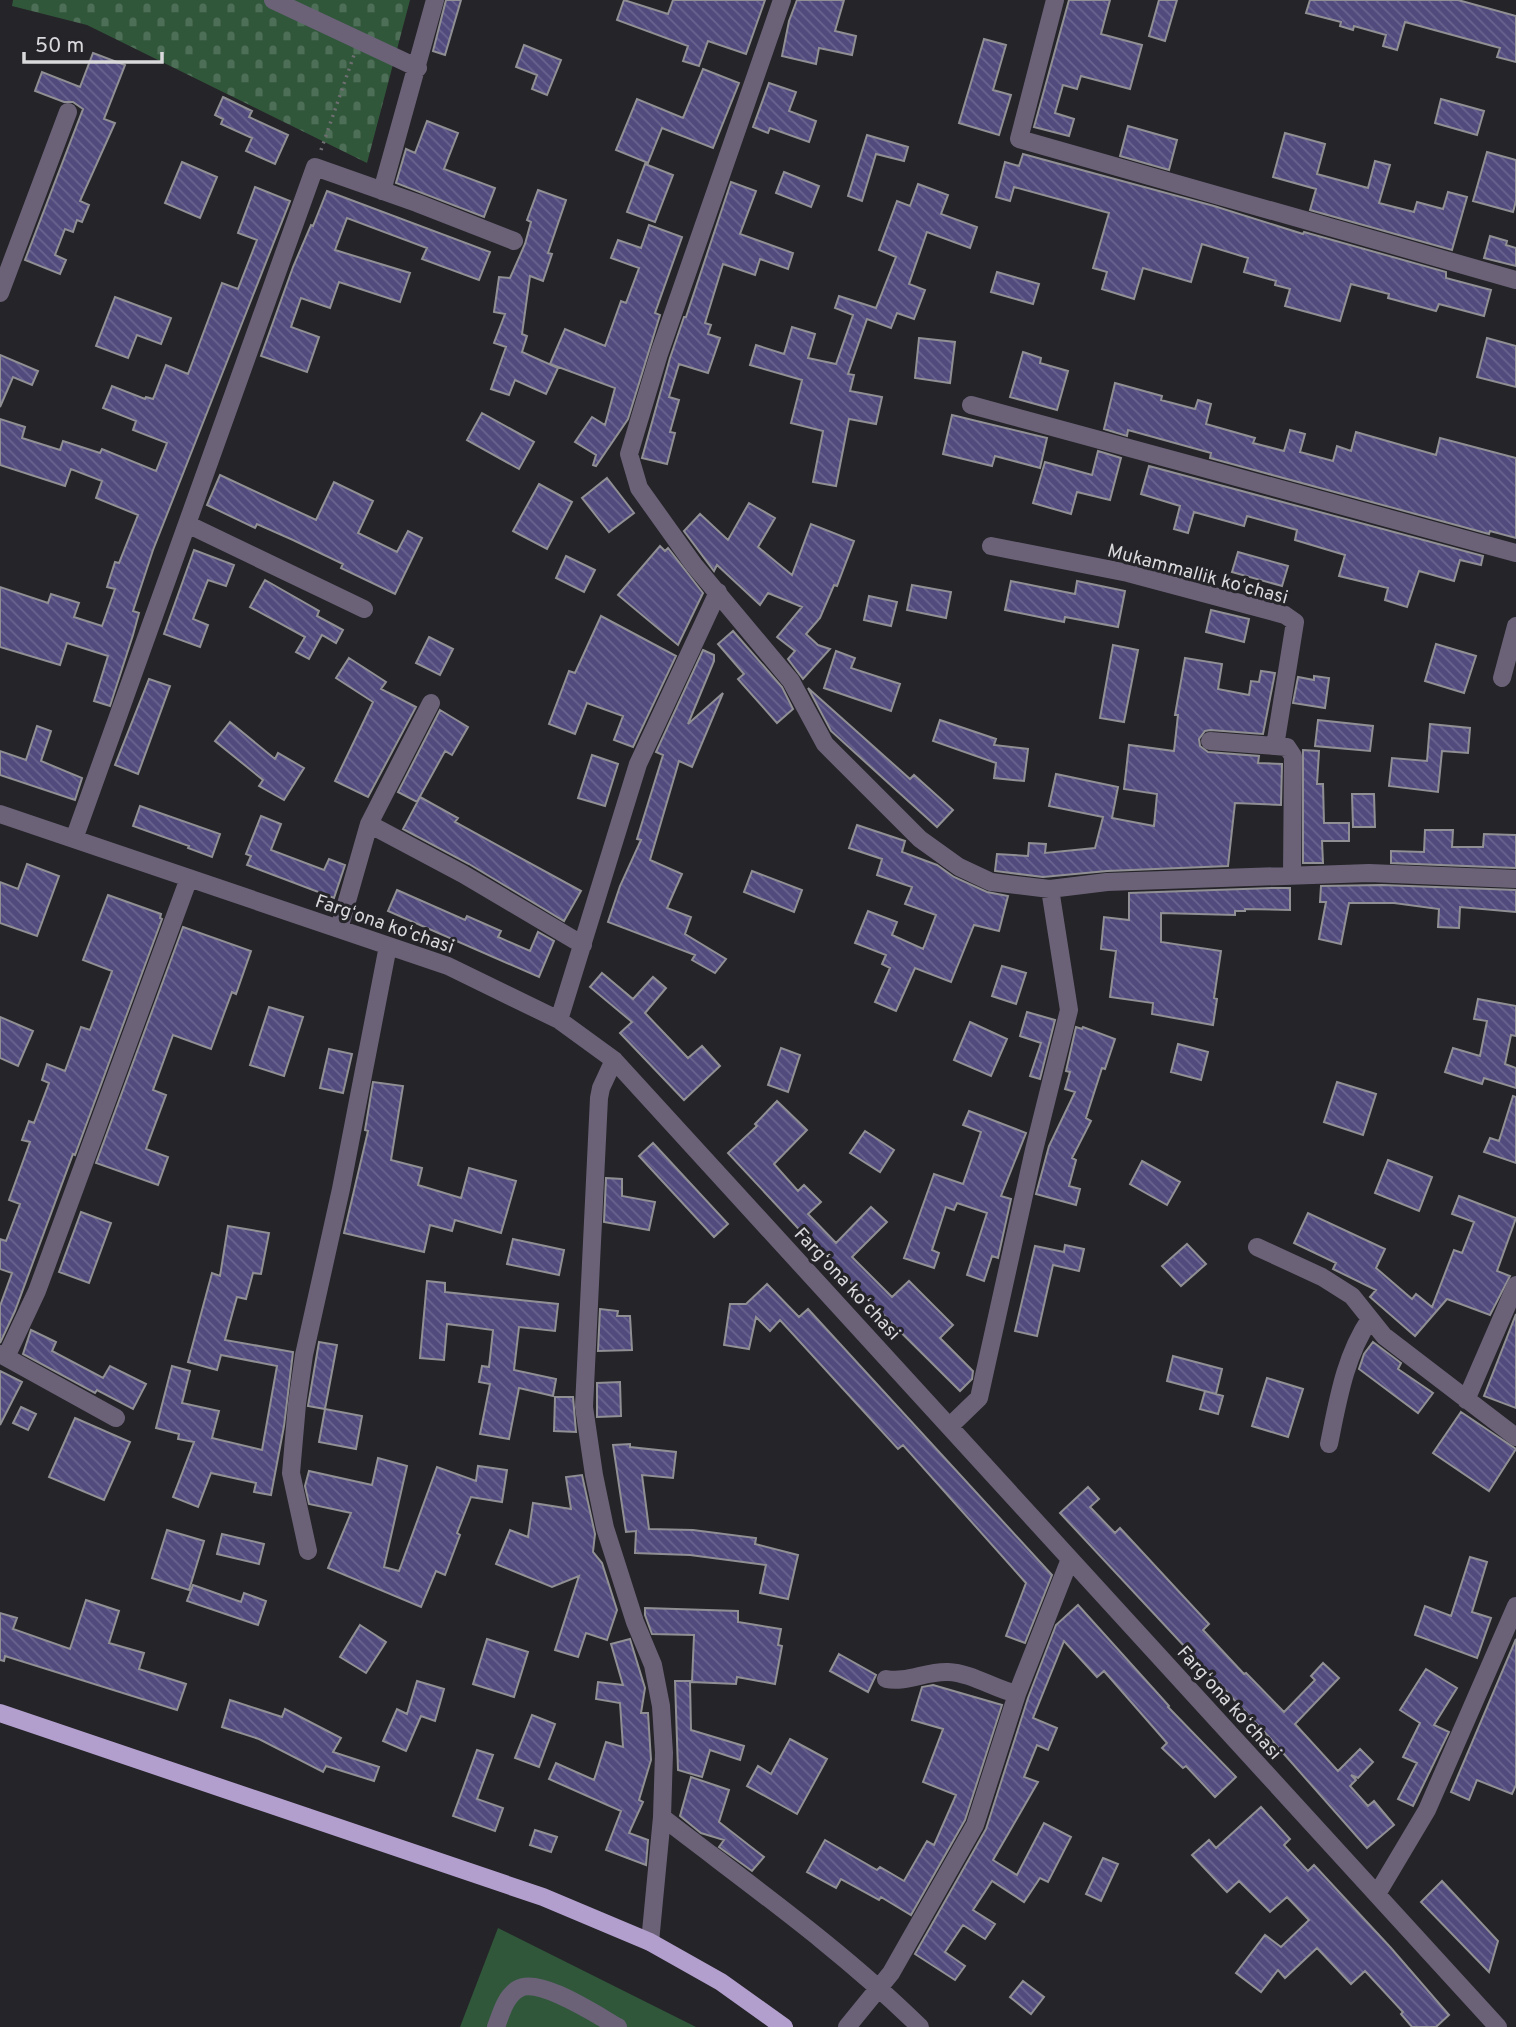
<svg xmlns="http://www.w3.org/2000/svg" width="1516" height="2027" viewBox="0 0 1516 2027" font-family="Overpass,sans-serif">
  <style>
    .green { fill: #31573b }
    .cemetery { fill: url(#cemetery-stones) }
    .building { fill: url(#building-back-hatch); stroke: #908f94; stroke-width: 2 }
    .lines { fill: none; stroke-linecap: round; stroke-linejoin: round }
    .path { stroke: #6f6f72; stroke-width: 3.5; stroke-dasharray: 2 5; stroke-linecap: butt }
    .minor { stroke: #6b6278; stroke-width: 18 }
    .major { stroke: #b29fcd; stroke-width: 18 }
    .labels { text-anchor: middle; stroke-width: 6; stroke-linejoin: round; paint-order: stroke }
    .street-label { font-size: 19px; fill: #d9d9dc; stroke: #252428 }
  </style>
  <defs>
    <pattern id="cemetery-stones" width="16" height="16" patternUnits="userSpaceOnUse" patternTransform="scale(1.75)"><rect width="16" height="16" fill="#31573b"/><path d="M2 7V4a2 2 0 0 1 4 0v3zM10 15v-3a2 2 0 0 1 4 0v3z" fill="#4e6f57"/></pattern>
    <pattern id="building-back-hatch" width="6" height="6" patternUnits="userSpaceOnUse" patternTransform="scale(1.75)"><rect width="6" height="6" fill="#514b7d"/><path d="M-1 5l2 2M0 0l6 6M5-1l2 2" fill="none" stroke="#69648f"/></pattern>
  </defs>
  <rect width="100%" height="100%" fill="#252428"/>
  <path class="green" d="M498 1928 696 2027H460Z"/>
  <path class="cemetery" d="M13 0H410L367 163 87 25 12 6Z"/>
  <path class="building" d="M446 0H461L445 55 433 51Z
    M624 0 668 14 673 0H765L746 54 708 41 699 66 683 61 688 46 617 20Z
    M797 0H844L835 31 856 36 852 55 819 48 816 64 782 56 789 21Z
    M1069 0H1110L1101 34 1142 45 1130 89 1081 76 1077 89 1063 85 1055 113 1074 119 1069 136 1034 127Z
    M1159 0H1177L1165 41 1149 36Z
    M1310 0H1458L1516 16V62L1497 57 1500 48 1405 22 1397 50 1383 46 1386 35 1354 26 1353 30 1340 26 1341 22 1306 13Z
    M984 39 1006 45 993 90 1011 95 999 135 959 123Z
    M524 45 561 60 547 95 532 89 537 75 516 67Z
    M93 53 125 65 104 119 115 123 80 201 89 205 82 222 77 220 73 232 65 229 55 255 66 260 60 274 25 260 83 109 73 102H64L35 91 42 72 80 87Z
    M703 69 739 83 713 148 662 128 648 163 616 150 637 99 683 118Z
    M769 83 796 92 789 111 816 121 809 142 770 128 768 133 753 127Z
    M223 97 252 111 249 117 288 135 275 164 246 151 252 138 221 124 223 119 215 115Z
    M1441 99 1484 111 1477 135 1435 123Z
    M427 121 458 133 444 169 495 188 484 217 396 183 406 149 415 153Z
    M1128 126 1177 140 1169 170 1120 156Z
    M1285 133 1325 144 1317 174 1368 188 1375 161 1390 165 1379 203 1414 212 1417 202 1443 209 1448 192 1467 197 1452 250 1310 210 1316 189 1273 177Z
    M867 135 908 147 904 161 876 154 862 201 848 196Z
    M1487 152 1516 160V201L1513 212 1473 201Z
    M1023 154 1214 206 1303 234 1304 232 1446 272V278L1491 290 1484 316 1439 304 1436 311 1388 298 1389 294 1351 284 1340 321 1285 306 1290 289 1275 285 1276 281 1244 272 1248 258 1202 244 1191 282 1143 268 1134 299 1102 289 1107 272 1093 268 1109 213 1014 187 1010 201 996 197 1005 162 1019 166Z
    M182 162 217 177 200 218 165 203Z
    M645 164 673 175 655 222 627 212Z
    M784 172 819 186 811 207 776 193Z
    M731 182 756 191 740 234 793 253 788 269 760 259 755 275 723 264 705 323 711 325 708 334 720 338 708 373 679 364 669 397 679 400 670 432 675 433 667 464 642 458 670 358 684 317H686Z
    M918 184 948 195 941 214 977 227 970 248 927 232 909 284 925 290 914 319 897 313 891 328 867 319 848 374 854 375 850 391 882 397 876 424 849 419 836 486 813 482 823 431 791 423 802 380 750 365 756 345 784 354 792 327 815 334 808 358 836 364 853 315 835 308 839 296 876 308 896 257 879 250 897 201 910 206Z
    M255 187 290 201 153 550 133 611 139 613 133 635 110 706 94 701 108 656 67 643 60 665 0 647V587L48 603 51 594 79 603 74 617 102 626 115 589 107 587 115 562 119 563 138 515 96 498 102 481 71 469 65 486 0 465V419L25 427 22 438 60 450 63 441 100 453 102 449 156 471 167 443 133 430 136 421 103 408 112 386 145 399 146 397 153 399 166 365 188 374 222 283 238 289 257 240 238 233Z
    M538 190 566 200 548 253 552 254 543 281 530 276 522 334 527 336 522 352 558 368 546 394 515 380 509 395 491 389 506 347 494 343 505 314 494 312 499 277 510 278 525 244 531 222 527 220Z
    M327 191 490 252 479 280 422 259 427 248 347 218 335 250 410 273 400 302 339 282 330 308 301 298 291 327 319 337 307 372 261 356 293 267 311 225 313 226Z
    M649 225 682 237 655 313 660 315 628 419 596 466 593 465 596 455 575 442 592 417 605 425 615 388 550 364 565 329 605 346 621 301 626 303 639 268 611 258 618 240 641 248Z
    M1490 236 1507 241 1506 245 1516 248V266L1484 258Z
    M997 272 1039 284 1033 304 991 292Z
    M115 297 171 318 161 344 137 335 128 358 96 346Z
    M919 338 955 342 950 383 915 378Z
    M1487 338 1516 346V387L1477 377Z
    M1023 352 1041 358 1040 363 1068 371 1057 410 1010 397Z
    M0 355 38 371 32 385 13 377 0 407Z
    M1115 383 1162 396 1161 400 1195 409 1198 400 1211 404 1206 424 1255 438 1253 443 1284 451 1290 430 1305 434 1300 452 1333 461 1337 446 1351 451 1356 432 1436 455 1440 438 1516 458V538L1490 531 1489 534 1210 458 1211 453 1128 430 1127 436 1104 429Z
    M482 413 534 442 519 469 467 440Z
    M952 415 1047 438 1040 468 995 456 992 466 943 454Z
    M1098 451 1121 458 1110 500 1077 492 1071 514 1033 503 1045 462 1092 475Z
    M1149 466 1483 556 1481 565 1460 560 1454 581 1419 571 1407 607 1385 600 1388 588 1339 576 1345 555 1295 540 1297 530 1247 516 1244 526 1194 512 1188 533 1174 529 1180 506 1141 494Z
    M220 475 316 520 334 482 373 501 358 533 397 552 408 531 422 538 395 594 341 568 343 564 293 540 257 524 255 528 207 505Z
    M607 478 634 513 609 532 582 498Z
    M539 484 572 502 547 549 513 531Z
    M749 503 775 518 758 547 792 575 811 524 854 541 837 586 834 585 820 618 806 634 818 645 830 649 803 679 788 659 795 651 777 637 802 607 768 593 760 605 717 565 714 571 684 531 700 514 728 540Z
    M660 546 665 551 668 548 703 593 678 645 618 595Z
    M194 550 234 565 226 586 208 580 193 619 208 625 200 647 164 634Z
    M1238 552 1288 566 1282 586 1232 572Z
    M566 556 595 570 584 592 556 578Z
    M265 580 319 611 317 616 343 630 336 643 322 635 309 659 296 652 305 637 250 607Z
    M1011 581 1075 594 1077 581 1125 591 1118 627 1065 617 1064 622 1005 610Z
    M912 585 951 592 946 618 907 610Z
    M869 596 897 602 891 626 864 620Z
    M1211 610 1249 619 1244 642 1206 632Z
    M601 616 676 656 633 747 614 740 623 716 587 703 575 734 549 724 569 671 575 673Z
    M733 631 782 687 793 709 777 723 738 679 744 674 718 644Z
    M429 637 453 649 440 675 416 663Z
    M1436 644 1476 656 1464 693 1425 681Z
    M1113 645 1138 650 1124 722 1100 718Z
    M703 650 714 655V661L688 724 723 693 692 767 679 761 650 860 682 874 667 908 691 917 685 934 726 959 715 973 692 960 695 955 608 922 620 886 641 840 637 839 663 755 656 752Z
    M836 651 855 658 851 668 900 684 891 711 824 688Z
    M349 658 386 682 381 689 416 707 368 797 335 781 373 702 336 678Z
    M1185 658 1222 664 1218 689 1249 695 1251 681 1259 682 1261 671 1275 673 1263 734 1210 730 1205 731 1199 739 1200 746 1208 752 1259 756 1258 763 1282 764 1281 805 1235 803 1228 866 1107 871 1043 877 995 871 997 854 1028 856 1029 843 1046 844 1045 853 1095 848 1103 817 1049 806 1056 774 1118 787 1112 818 1154 826 1157 794 1124 789 1129 745 1174 751 1178 715H1175Z
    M1314 676 1329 678 1325 708 1293 703 1298 677 1314 680Z
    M149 679 170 686 138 774 115 765Z
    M808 688 910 779 914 775 953 810 937 827 831 731Z
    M440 710 468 727 452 755 445 751 417 802 398 792Z
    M940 720 996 739 994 745 1028 749 1024 781 994 778 996 763 933 741Z
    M1318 720 1373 726 1370 751 1315 746Z
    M230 722 275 759 278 753 304 768 284 800 259 786 263 780 215 741Z
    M1430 724 1470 728 1468 753 1442 751 1438 792 1389 786 1392 758 1427 761Z
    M37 726 51 731 41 761 82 778 75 800 0 775V751L26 760Z
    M1303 750 1319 751 1317 784H1323L1324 823H1349V841H1322L1323 863H1303Z
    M592 755 618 764 605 806 578 798Z
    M1352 794H1374L1375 827H1353Z
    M420 797 458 818 455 822 581 891 564 921 469 864 403 829Z
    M140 806 220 834 212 857 188 848 189 846 133 826Z
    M261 816 281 824 271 850 324 870 329 859 345 865 334 898 247 865 251 856 246 854Z
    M857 825 905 841 902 852 937 865 954 877 987 892 1008 896 999 931 974 925 951 982 915 968 896 1011 875 1002 890 968 882 964 886 955 855 943 868 911 897 922 892 935 923 949 936 915 905 904 912 887 877 875 882 859 849 848Z
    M1425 830H1453L1452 847H1483L1484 834 1516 835V868L1391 863V851L1424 852Z
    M27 864 59 876 37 936 0 923V882L18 889Z
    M752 871 802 890 794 912 744 892Z
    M1382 885 1516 890V912L1460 907 1459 928 1438 927 1439 909 1394 903H1349L1341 944 1319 939 1326 902H1320L1321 886Z
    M1273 888H1290V910L1245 909V911H1235V915L1161 913V942L1221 951 1214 998 1217 999 1213 1025 1152 1014 1153 1003 1110 997 1116 951 1101 949 1104 917 1129 920V893Z
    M397 890 465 920 467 916 501 931 498 937 530 951 538 932 554 941 539 977 388 911Z
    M108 895 161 914 160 918 162 919 75 1155 73 1154 15 1311 0 1343V1306L12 1273 0 1269V1239L6 1241 20 1204 9 1200 30 1142 22 1140 29 1121 34 1123 49 1083 42 1080 47 1064 65 1071 81 1027 90 1030 112 971 83 960Z
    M183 927 251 951 236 994 232 992 211 1049 173 1035 153 1090 166 1095 146 1149 168 1157 158 1185 96 1163Z
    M1002 966 1026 973 1016 1004 992 996Z
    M602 973 633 999 653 977 666 988 645 1013 688 1058 702 1046 720 1066 684 1100 620 1033 632 1022 590 987Z
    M1478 999 1516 1006V1036L1511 1035 1505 1064 1516 1068V1088L1484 1078 1482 1084 1445 1072 1453 1048 1480 1056 1487 1021 1474 1019Z
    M269 1007 303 1017 284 1076 250 1065Z
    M1027 1012 1055 1020 1040 1079 1030 1076 1041 1043 1020 1036Z
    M0 1017 33 1031 18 1066 0 1058Z
    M970 1022 1007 1039 991 1076 954 1060Z
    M1076 1027 1082 1029 1083 1027 1115 1039 1105 1069 1102 1068 1086 1118 1091 1121 1072 1158 1076 1160 1069 1186 1080 1189 1076 1205 1036 1194 1049 1146 1075 1092 1065 1089 1070 1072 1066 1071Z
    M1178 1044 1208 1052 1201 1080 1171 1072Z
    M781 1048 800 1055 788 1092 768 1085Z
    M329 1049 352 1054 343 1093 320 1088Z
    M373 1082 403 1086 391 1160 422 1168 418 1185 461 1198 469 1168 516 1181 501 1233 455 1220 452 1231 430 1225 424 1252 344 1233 368 1131 365 1130Z
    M1337 1082 1376 1094 1363 1135 1324 1122Z
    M1513 1096 1516 1097V1163L1484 1152 1490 1138 1499 1141Z
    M777 1101 807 1130 774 1164 798 1191 804 1185 821 1202 808 1214 836 1243 871 1207 887 1222 852 1257 892 1297 909 1281 953 1325 940 1338 973 1371 972 1379 960 1391 823 1255 728 1153 757 1126 755 1124Z
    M969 1111 1026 1133 1001 1196 1011 1199 998 1258 992 1256 984 1281 967 1275 987 1213 957 1203 954 1210 946 1207 932 1250 939 1253 934 1268 904 1258 934 1174 963 1184 981 1132 963 1125Z
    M865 1131 894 1150 880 1172 850 1153Z
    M653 1143 728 1224 714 1237 639 1156Z
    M1388 1160 1432 1177 1419 1211 1375 1193Z
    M1142 1161 1180 1182 1167 1205 1130 1184Z
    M606 1178 622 1179V1196L655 1202 649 1230 604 1222Z
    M1459 1196 1516 1218 1497 1271 1510 1276 1490 1315 1447 1299 1415 1336 1370 1297 1376 1290 1333 1269 1336 1263 1294 1243 1308 1213 1385 1249 1376 1268 1412 1299 1416 1294 1432 1307 1454 1250 1462 1253 1474 1222 1452 1214Z
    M81 1212 111 1223 89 1283 59 1272Z
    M228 1226 269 1233 261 1274 253 1273 246 1299 237 1297 225 1340 293 1352 284 1426 271 1495 254 1492 256 1483 211 1473 198 1507 173 1497 194 1442 178 1439 179 1434 156 1428 172 1366 190 1371 182 1403 219 1411 212 1438 262 1450 277 1366 221 1355 217 1370 188 1362 212 1273 220 1276Z
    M513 1239 564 1250 559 1275 507 1264Z
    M1187 1244 1206 1264 1181 1286 1162 1266Z
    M1065 1245 1084 1249 1079 1271 1053 1265 1037 1336 1015 1331 1035 1246 1064 1252Z
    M427 1281 445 1283V1292L558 1304 555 1331 519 1327 514 1370 556 1379 553 1396 519 1388 509 1439 480 1434 490 1384 479 1382 482 1366 489 1367 493 1330 447 1324 444 1360 420 1358Z
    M767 1284 799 1317 808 1309 1052 1575 1025 1643 1006 1636 1026 1583 903 1445 898 1449 780 1320 770 1331 756 1317 749 1349 724 1345 730 1304H746Z
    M600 1309 618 1311 617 1316H630L632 1350 598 1351Z
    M1516 1314V1408L1484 1396Z
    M31 1330 56 1342 52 1351 103 1378 110 1366 146 1384 133 1409 97 1390 95 1393 23 1354Z
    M319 1342 337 1345 325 1409 308 1406Z
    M1373 1342 1401 1363 1398 1369 1433 1393 1418 1413 1359 1369 1364 1354Z
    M1173 1356 1222 1369 1216 1394 1167 1381Z
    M0 1371 22 1382 0 1425Z
    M1267 1378 1303 1389 1288 1437 1252 1426Z
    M620 1382 621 1416 597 1417V1383Z
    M1205 1391 1223 1396 1218 1414 1200 1409Z
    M555 1397H573L576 1432 554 1431Z
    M21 1407 36 1414 28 1430 13 1423Z
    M325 1409 362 1416 356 1449 319 1442Z
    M1461 1412 1516 1449 1489 1491 1433 1453Z
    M75 1418 130 1442 104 1500 49 1477Z
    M630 1444V1447L676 1452 673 1478 642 1475 649 1529 693 1530 756 1538 755 1544 798 1555 788 1599 760 1593 766 1565 690 1555 635 1553 636 1531 626 1532 613 1445Z
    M378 1458 407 1466 384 1567 399 1571 437 1467 476 1481 478 1466 507 1470 502 1502 471 1497 457 1533 460 1535 445 1575 436 1571 421 1607 328 1568 351 1513 309 1504 305 1486 309 1471 372 1485Z
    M582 1475 595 1534 593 1552 602 1563 617 1610 607 1640 586 1633 578 1657 555 1650 579 1576 552 1587 496 1564 510 1530 528 1537 533 1503 571 1509 566 1477Z
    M1088 1487 1099 1499 1090 1507 1115 1533 1120 1528 1209 1624 1203 1630 1244 1674 1246 1673 1284 1712 1315 1680 1311 1676 1323 1663 1339 1678 1295 1724 1338 1771 1360 1749 1373 1762 1358 1778 1351 1775 1356 1780 1350 1786 1368 1806 1374 1801 1394 1825 1367 1848 1269 1737 1060 1513Z
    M167 1530 204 1541 189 1590 152 1578Z
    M222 1534 264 1544 259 1564 217 1554Z
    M1470 1557 1487 1562 1472 1612 1491 1618 1477 1658 1415 1635 1425 1606 1451 1616Z
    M193 1585 241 1602 244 1593 266 1601 258 1625 187 1601Z
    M86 1600 119 1611 109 1643 144 1653 139 1669 186 1684 177 1710 5 1656 4 1661 0 1660V1613L17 1618 13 1629 70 1649Z
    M1078 1605 1169 1706 1168 1707 1236 1777 1215 1797 1186 1766 1183 1768 1162 1748 1167 1743 1104 1671 1097 1677 1064 1641 1033 1718 1057 1728 1048 1750 1037 1745 1024 1777 1038 1782 993 1860 1017 1875 1044 1823 1071 1837 1048 1882 1040 1878 1024 1902 992 1881 973 1910 995 1924 985 1939 963 1925 945 1952 965 1966 955 1980 915 1954 986 1829 1028 1698 1056 1625Z
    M645 1608 738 1611V1622L781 1629 778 1645 782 1646 775 1684 737 1677 736 1684 692 1682 694 1635 652 1634 645 1615Z
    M360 1625 386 1642 366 1673 340 1657Z
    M487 1639 528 1652 514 1697 473 1684Z
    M630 1639 645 1688 641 1713H648L651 1760 639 1800 643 1802 629 1833 648 1840 646 1865 606 1850 621 1811 549 1779 556 1763 594 1780 606 1742 623 1747 620 1703 596 1699 598 1682 623 1685 611 1644Z
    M1516 1639V1785L1512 1794 1477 1780 1469 1800 1451 1792Z
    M839 1654 876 1675 868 1692 830 1671Z
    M1426 1669 1457 1688 1434 1725 1449 1732 1413 1806 1398 1799 1417 1763 1403 1757 1420 1723 1400 1710Z
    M417 1681 444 1689 435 1721 421 1716 406 1751 383 1741 397 1709 407 1714Z
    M675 1681H690L691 1730 744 1746 740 1760 710 1750 702 1777 678 1770Z
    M933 1685 1002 1705 965 1820 911 1915 881 1897 879 1900 841 1879 836 1888 807 1872 825 1840 877 1870 880 1867 904 1881 927 1841 934 1845 956 1795 923 1782 943 1729 912 1720 922 1687Z
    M230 1700 282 1717 285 1709 341 1738 333 1752 379 1767 374 1781 326 1766 323 1772 259 1739 222 1727Z
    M532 1715 555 1724 539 1767 515 1758Z
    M790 1739 827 1759 797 1814 747 1786 758 1766 771 1774Z
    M477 1750 493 1755 477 1799 503 1808 495 1831 453 1816Z
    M691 1777 729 1790 719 1822 764 1857 752 1871 719 1847 724 1840 701 1833 680 1816Z
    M1261 1807 1290 1839 1284 1845 1308 1871 1314 1865 1391 1948 1449 2015 1436 2027H1412L1401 2014 1403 2012 1365 1971 1351 1984 1317 1948 1285 1978 1278 1970 1261 1992 1236 1973 1265 1935 1281 1947 1309 1920 1287 1897 1270 1912 1239 1881 1227 1892 1192 1855 1209 1840 1216 1848Z
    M535 1830 557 1837 551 1852 530 1845Z
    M1103 1858 1118 1864 1101 1901 1086 1894Z
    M1442 1881 1498 1941 1489 1972 1421 1902Z
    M1023 1981 1044 1997 1031 2014 1010 1997Z"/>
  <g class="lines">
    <path class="path" d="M321 150 354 55"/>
    <path class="minor" d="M273 0 418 68
      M782 0 659 354 629 454 639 488 694 565 791 681 825 744 920 839 959 867 991 882 1050 889 1107 882 1369 873 1516 879
      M1055 0 1019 139 1516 280
      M382 191 435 0
      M0 293 68 112
      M971 405 1516 553
      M187 524 364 609
      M991 546 1128 573 1285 615 1295 622 1275 746 1287 747 1293 756 1292 875
      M1502 678 1516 626
      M1210 741 1275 746
      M0 814 448 966 559 1020 614 1060 1498 2027
      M369 824 463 874 583 945
      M74 839 315 167 417 203 514 241
      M339 929 369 824 431 703
      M559 1020 638 764 718 592
      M614 1060 601 1088 599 1098 584 1407 594 1475 605 1528 635 1622 653 1665 661 1706 664 1753 662 1817 650 1942
      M1257 1247 1322 1277 1352 1296 1384 1336 1516 1437
      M0 1354 116 1418
      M6 1357 37 1291 189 878
      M1466 1400 1516 1285
      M950 1426 979 1398 1034 1150 1069 1010 1050 889
      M1329 1444C1338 1400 1345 1356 1370 1319
      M308 1551 291 1473 297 1404 304 1355 341 1189 388 946
      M886 1679C907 1683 926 1671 948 1672 972 1673 994 1689 1017 1694
      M662 1817C750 1885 841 1949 920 2027
      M1377 1894 1427 1810 1516 1606
      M496 2027C501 2014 505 1997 518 1989 539 1976 598 2016 618 2027
      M847 2027 891 1973 975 1825 1017 1694 1070 1559"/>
    <path class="major" d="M0 1713 543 1897 650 1942 721 1982 784 2027"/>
  </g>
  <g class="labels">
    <g class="street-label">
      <text transform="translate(1198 573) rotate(15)" y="7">Mukammallik koʻchasi</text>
      <text transform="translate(385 923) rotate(19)" y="7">Fargʻona koʻchasi</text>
      <text transform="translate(848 1283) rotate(47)" y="7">Fargʻona koʻchasi</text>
      <text transform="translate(1230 1702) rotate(48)" y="7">Fargʻona koʻchasi</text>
    </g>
  </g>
  <path d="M24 52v10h138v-10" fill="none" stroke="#d9d9dc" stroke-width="3.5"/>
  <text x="35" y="52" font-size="21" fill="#d9d9dc" stroke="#252428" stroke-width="5" paint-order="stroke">50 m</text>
</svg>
